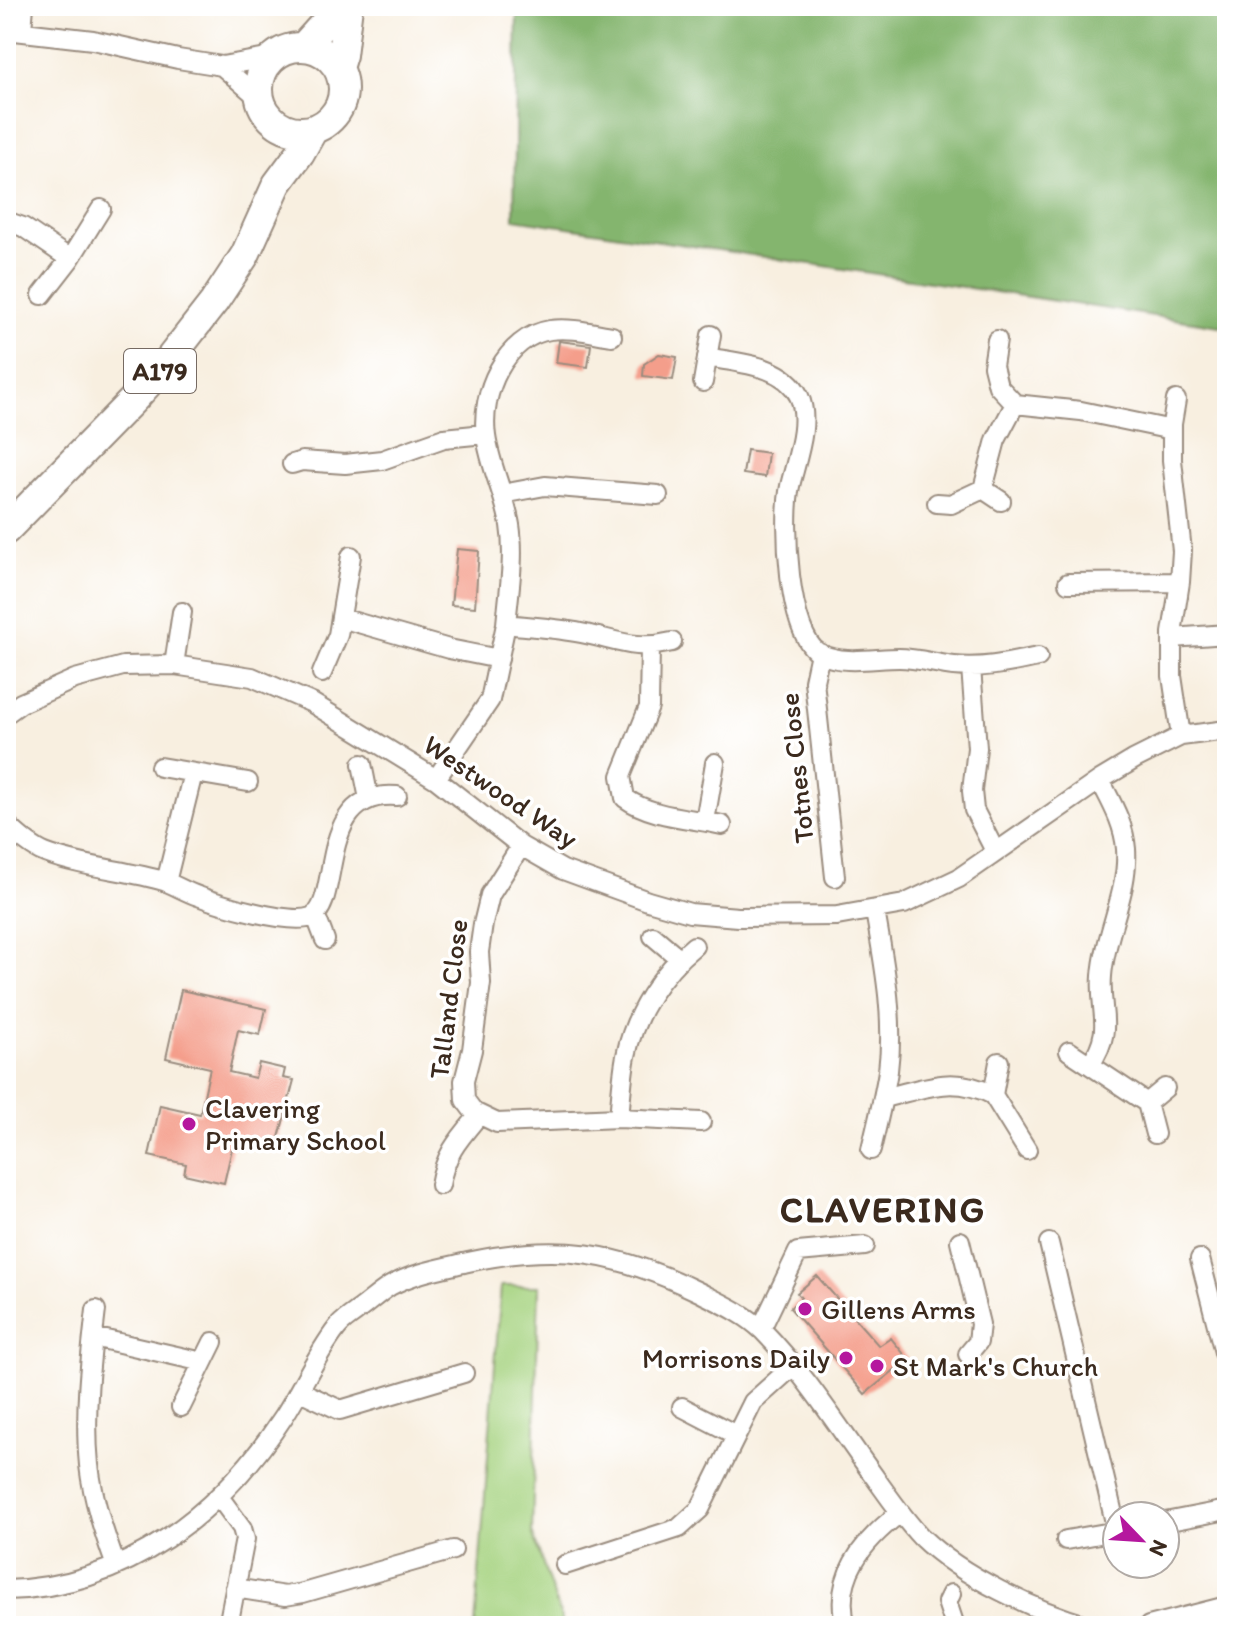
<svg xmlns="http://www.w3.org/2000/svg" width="1233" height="1632" viewBox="0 0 1233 1632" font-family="Itim,sans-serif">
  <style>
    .green { fill: #a6d380; stroke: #707e4f; stroke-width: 2 }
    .forest { fill: #84b56e; stroke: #607046; stroke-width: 2 }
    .building { fill: #f49e8b }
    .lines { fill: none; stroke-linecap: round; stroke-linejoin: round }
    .minor-casing { stroke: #9a8c7f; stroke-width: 22 }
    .highway-casing { stroke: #9a8c7f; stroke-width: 32 }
    .minor { stroke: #fff; stroke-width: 18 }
    .highway { stroke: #fff; stroke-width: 28 }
    .poi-dot { fill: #b5179e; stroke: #fff; stroke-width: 3 }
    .labels { text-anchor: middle; stroke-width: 7; stroke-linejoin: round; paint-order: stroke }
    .shield { fill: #fff; stroke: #766a62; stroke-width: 2 }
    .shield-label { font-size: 26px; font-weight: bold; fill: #3b2a1e }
    .street-label { font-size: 28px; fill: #3b2a1e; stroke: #fff }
    .poi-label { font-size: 28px; fill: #3b2a1e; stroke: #fff; text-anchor: start }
    .district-label { font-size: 36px; font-weight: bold; letter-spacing: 2px; fill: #3b2a1e; stroke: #fff }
  </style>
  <rect width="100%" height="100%" fill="#fff"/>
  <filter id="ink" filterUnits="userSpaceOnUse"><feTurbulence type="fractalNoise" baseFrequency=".0125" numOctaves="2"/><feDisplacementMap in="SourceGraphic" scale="16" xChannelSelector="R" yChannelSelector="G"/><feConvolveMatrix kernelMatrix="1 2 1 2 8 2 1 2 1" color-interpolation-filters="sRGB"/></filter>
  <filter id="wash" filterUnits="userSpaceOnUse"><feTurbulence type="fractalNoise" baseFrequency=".006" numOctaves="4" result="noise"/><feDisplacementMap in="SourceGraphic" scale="32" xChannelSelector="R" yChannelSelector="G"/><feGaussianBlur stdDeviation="1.8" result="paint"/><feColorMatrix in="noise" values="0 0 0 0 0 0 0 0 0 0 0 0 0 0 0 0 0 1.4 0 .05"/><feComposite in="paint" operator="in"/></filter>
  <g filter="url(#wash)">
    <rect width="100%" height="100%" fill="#f8efe0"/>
    <path class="green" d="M501 1286H539L532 1532 564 1626H475Z"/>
    <path class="forest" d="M517 6H1227V327L514 219Z"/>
    <g id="blocks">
      <path class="building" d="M559 341 591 345 588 367 556 363Z
        M659 354 677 357 673 380 643 376 644 364Z
        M747 450 768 453 765 477 743 474Z
        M457 549 479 551 475 607 451 605Z
        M181 990 266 1009 260 1035 238 1030 229 1072 255 1078 259 1063 285 1069 283 1078 294 1080 276 1149 234 1140 224 1183 184 1174 186 1164 149 1156 160 1105 200 1114 210 1068 166 1058Z
        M817 1276 879 1346 891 1338 908 1359 865 1394 790 1308 801 1298 797 1293Z"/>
    </g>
  </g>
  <g filter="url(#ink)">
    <use href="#blocks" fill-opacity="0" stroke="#9a8c7f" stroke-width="2"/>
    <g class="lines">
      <defs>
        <path id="minor" d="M6 30 93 40 178 59 222 66 273 57
          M22 30 24 6
          M222 66 260 99
          M6 221 23 227 70 259
          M42 295 70 259 101 209
          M997 340 993 366 998 386 1015 404 1081 411 1172 430
          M707 357C738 363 783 364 799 396 811 422 796 460 790 486 783 518 787 638 821 654 844 665 874 658 899 658 917 658 936 664 954 666 983 669 1009 663 1038 657
          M703 382 711 335
          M1176 400 1172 424V460L1182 551 1180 582 1172 633V676L1181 736
          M292 464 302 461 345 464 382 460 444 438 485 434
          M983 489 996 440 1015 404
          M502 494 545 486 658 495
          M937 503 951 504 983 489 1001 501
          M1068 583 1180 582
          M341 618 449 649 499 659
          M506 624C509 592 515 557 510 525 505 495 490 466 486 436 480 393 505 337 550 330 570 327 593 333 612 336
          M1172 638 1227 634
          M650 647 649 707 621 776 625 798C651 817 691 818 722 825
          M820 653 814 681 835 877
          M174 665 182 612
          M971 667 977 748 972 791 974 810 995 851
          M322 673 338 635 351 556
          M6 714 21 703 75 679 123 666 174 665 252 677 312 703 436 779 521 846 563 870 648 901 690 913 738 917 837 916 904 904 959 878 1100 780 1135 759 1181 736 1227 730
          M362 764 369 799
          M160 767 248 782
          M436 779 490 700 506 624C531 627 556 628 581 633 617 640 635 651 672 642
          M705 821 715 763
          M6 824C17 834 30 847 45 853 82 867 125 870 164 881 175 885 186 892 198 896 219 904 290 925 311 917 343 904 314 789 397 796
          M521 846 490 895 483 924 479 952 481 983 472 1050 464 1081 465 1100 474 1112 497 1123 619 1118 701 1122
          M166 882 193 773
          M315 914 325 940
          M653 936 679 958
          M1069 1051 1147 1103
          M999 1062 993 1095 1027 1150
          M1090 1065C1115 1027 1099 1015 1102 976 1105 933 1129 892 1126 849 1124 823 1111 802 1100 780
          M883 1098C923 1089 952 1074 993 1095
          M619 1118C621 1098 622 1076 626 1056 634 1014 662 972 694 946
          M1155 1134 1147 1103 1165 1088
          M871 1150C877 1124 884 1097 888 1071 895 1017 884 963 875 911
          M440 1185C445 1154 459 1139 479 1115
          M960 1241 980 1324 978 1342 968 1354
          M1049 1243 1117 1531 1066 1540
          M1200 1259 1227 1364
          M96 1310C90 1361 84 1414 89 1465 93 1500 104 1533 116 1566
          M761 1329 798 1252 865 1246
          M93 1337 203 1362
          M300 1391 340 1410 464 1373
          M181 1407 213 1342
          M682 1407 736 1435
          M220 1498 242 1528 245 1539 228 1626
          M1165 1522 1227 1510
          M565 1565 679 1528 700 1509 753 1402 793 1366
          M235 1588 285 1596 303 1593 453 1550
          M6 1590C127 1587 221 1513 284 1416 302 1388 316 1355 337 1328 342 1321 351 1316 357 1311 368 1303 379 1293 390 1286 413 1273 442 1268 468 1262 558 1242 617 1252 699 1292 721 1303 746 1314 763 1331 804 1373 837 1425 871 1472 887 1494 902 1517 921 1537 961 1576 1035 1611 1089 1626
          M951 1594 947 1602 955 1626
          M846 1626C832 1577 864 1540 900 1513
          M1149 1626 1227 1606"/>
        <path id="highway" d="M304 46 340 6
          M259 89a42 42 0 1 1 84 0a42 42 0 1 1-84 0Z
          M338 68 342 55 348 6
          M6 530 133 400 164 366 214 302 245 255 277 184 300 153 313 130"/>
      </defs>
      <use href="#minor" class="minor-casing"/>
      <use href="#highway" class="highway-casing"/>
      <use href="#minor" class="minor"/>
      <use href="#highway" class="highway"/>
    </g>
  </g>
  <g class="poi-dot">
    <circle cx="189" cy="1124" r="8"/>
    <circle cx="805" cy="1309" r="8"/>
    <circle cx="846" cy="1358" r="8"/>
    <circle cx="877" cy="1366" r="8"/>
  </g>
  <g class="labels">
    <rect class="shield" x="124" y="349" width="72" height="44" rx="6"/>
    <g class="shield-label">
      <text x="160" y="380">A179</text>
    </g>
    <g class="street-label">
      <text transform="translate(796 768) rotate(-96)" y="10">Totnes Close</text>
      <text transform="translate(501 791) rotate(34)" y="10">Westwood Way</text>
      <text transform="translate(448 999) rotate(-83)" y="10">Talland Close</text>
    </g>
    <g class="poi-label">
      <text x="205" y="1118">Clavering<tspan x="205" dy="32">Primary School</tspan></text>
      <text x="821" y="1319">Gillens Arms</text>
      <text x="830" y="1368" text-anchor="end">Morrisons Daily</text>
      <text x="893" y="1376">St Mark's Church</text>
    </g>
    <g class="district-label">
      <text x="883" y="1222">CLAVERING</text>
    </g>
  </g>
  <rect width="1233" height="1632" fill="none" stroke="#fff" stroke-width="32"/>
  <g transform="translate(1141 1540) rotate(115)"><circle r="38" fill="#ffffff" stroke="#b1aaa5" stroke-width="2"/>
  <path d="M0-6L14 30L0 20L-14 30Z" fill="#b5179e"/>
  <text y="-12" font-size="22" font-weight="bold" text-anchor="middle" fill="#3b2a1e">N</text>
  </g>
</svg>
